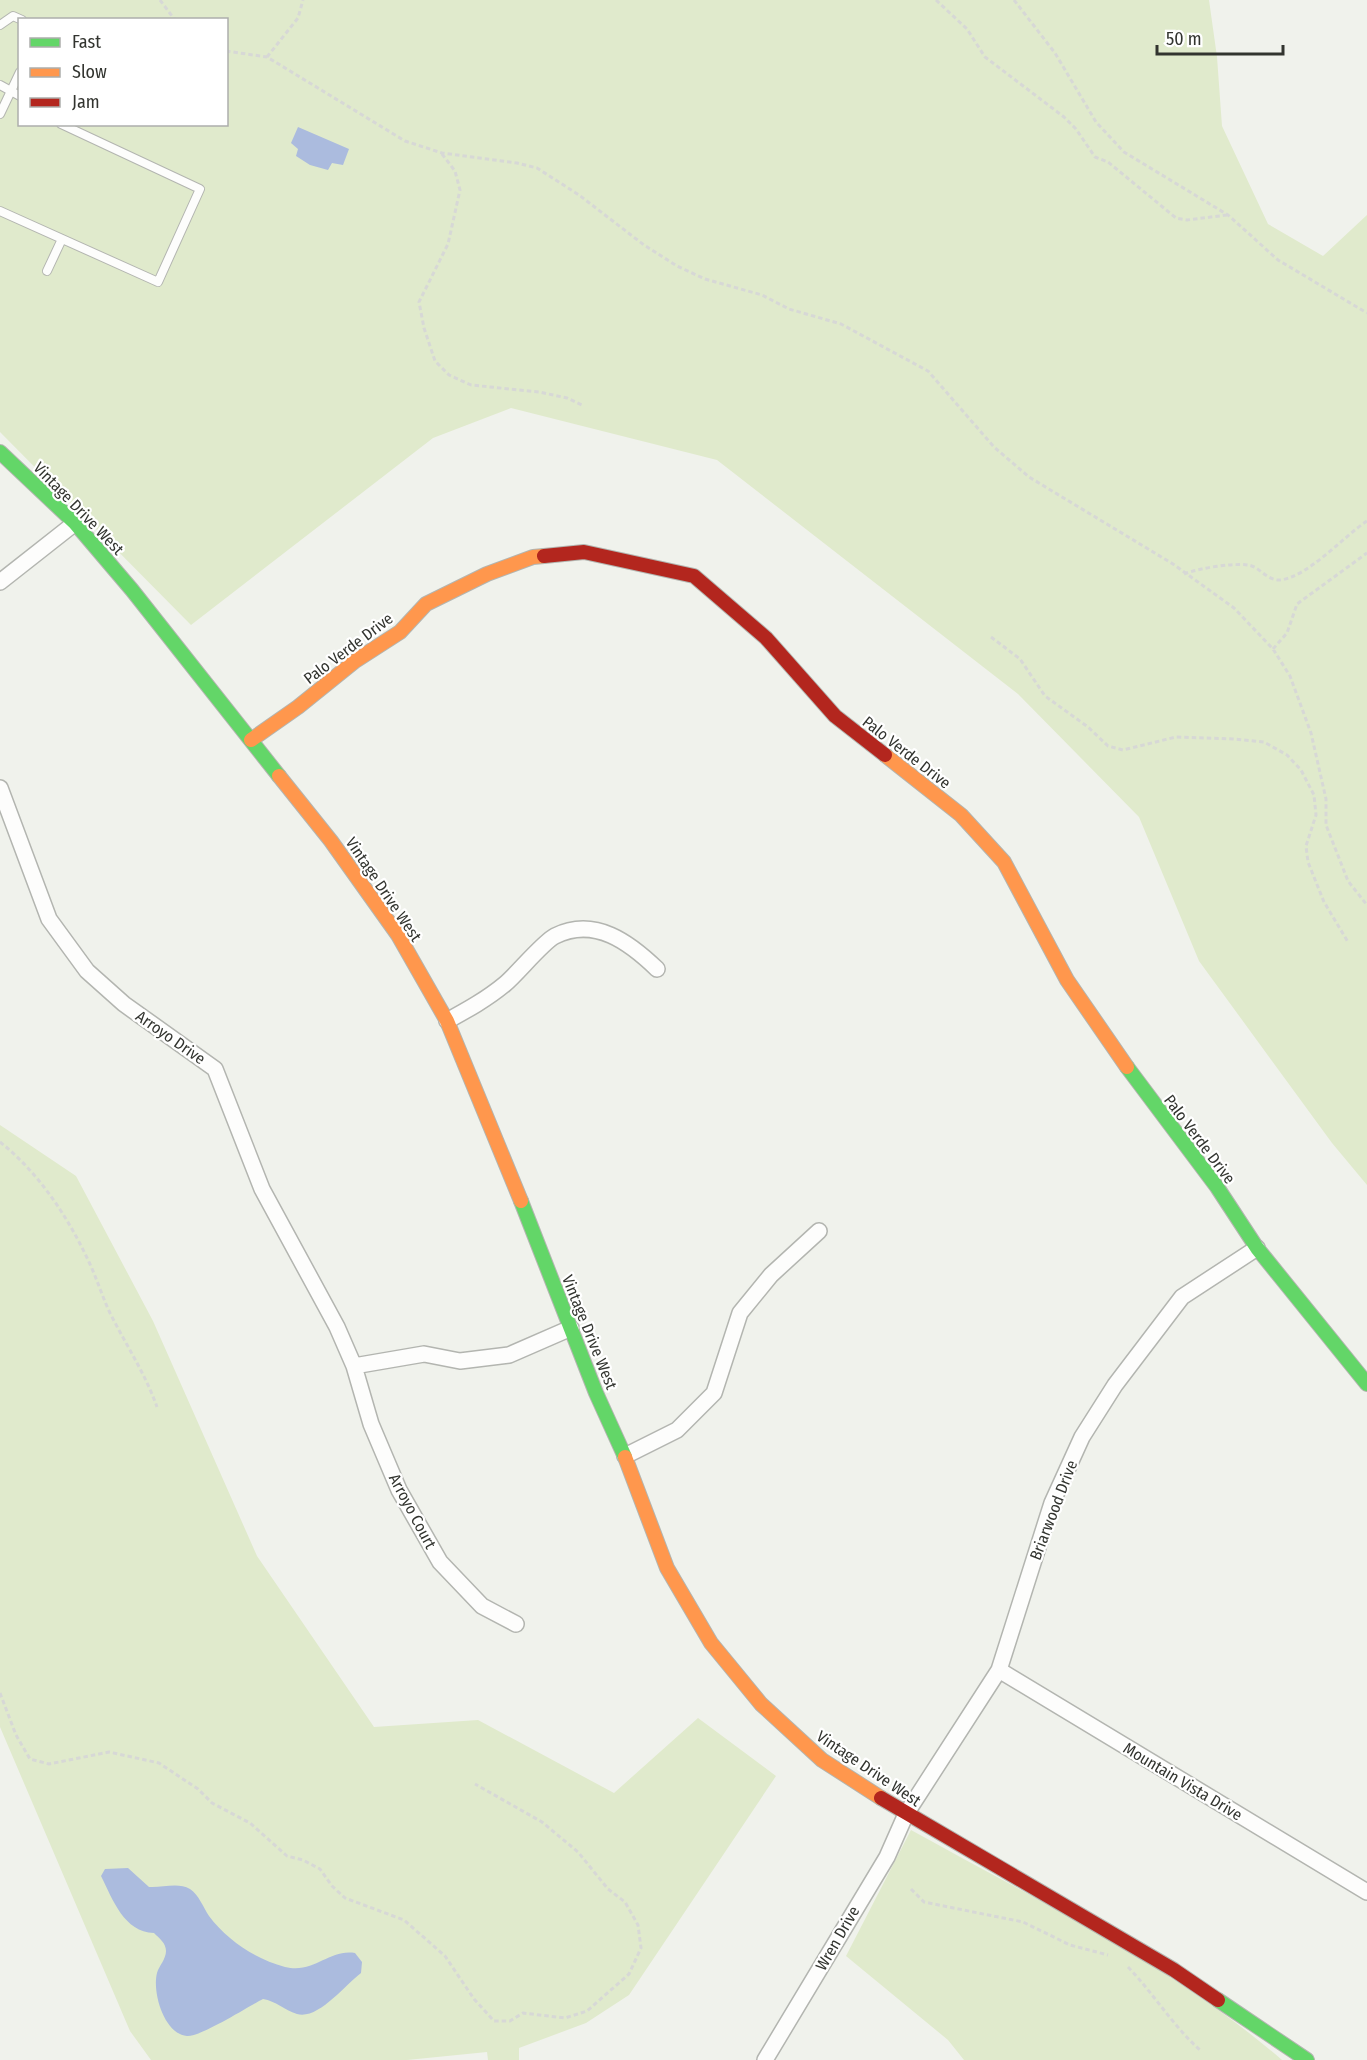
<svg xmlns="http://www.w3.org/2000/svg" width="1367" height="2060" viewBox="0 0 1367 2060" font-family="'Fira Sans Condensed',sans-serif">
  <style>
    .green { fill: #e0eacc; fill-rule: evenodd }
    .water { fill: #abbbde }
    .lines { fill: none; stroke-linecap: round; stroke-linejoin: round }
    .lane-casing { stroke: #b3b5b0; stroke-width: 10 }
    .street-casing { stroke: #b3b5b0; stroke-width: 18 }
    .fast-casing { stroke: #b3b5b0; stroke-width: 16 }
    .slow-casing { stroke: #b3b5b0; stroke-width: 16 }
    .jam-casing { stroke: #b3b5b0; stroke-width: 16 }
    .path { stroke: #d7d8d6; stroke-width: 3; stroke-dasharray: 4.5 3; stroke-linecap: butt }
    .lane { stroke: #fdfdfc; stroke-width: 8 }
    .street { stroke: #fdfdfc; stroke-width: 15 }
    .fast { stroke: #63d668; stroke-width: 14 }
    .slow { stroke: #ff974d; stroke-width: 14 }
    .jam { stroke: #b3261e; stroke-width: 14 }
    .labels { text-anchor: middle; stroke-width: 4.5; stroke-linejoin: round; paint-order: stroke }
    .street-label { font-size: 16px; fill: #32342f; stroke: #fff }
  </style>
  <rect width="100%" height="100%" fill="#f0f2ec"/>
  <path class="green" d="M0 0H1209L1217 57 1222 126 1268 224 1323 256 1367 215V1185L1332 1143 1199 961 1139 817 1018 694 717 460 511 408 433 438 191 625 0 432ZM20 20H226V124H20Z
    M0 1125 76 1176 153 1321 257 1556 374 1727 478 1720 614 1793 698 1718 776 1776 629 1995 586 2023 519 2048V2060H488L487 2052 407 2060H151L130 2031 0 1727Z
    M911 1830C1037 1900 1172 1965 1282 2060H964L948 2040 846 1956Z"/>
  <path class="water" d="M298 127 349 149 343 165 332 163 328 170 310 165 296 156 298 149 291 143Z
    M128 1868 149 1887C162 1888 178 1882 190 1889 199 1895 203 1907 209 1916 227 1940 255 1959 285 1967 315 1974 328 1949 355 1953L362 1962 361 1973C344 1986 318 2020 297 2014 284 2010 276 2001 263 1999 249 2006 201 2037 187 2036 164 2034 152 1992 157 1973 159 1966 166 1959 166 1951 166 1943 159 1938 154 1933 124 1932 113 1900 101 1876L105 1869Z"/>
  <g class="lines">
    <defs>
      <path id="lane" d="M0 25 13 16 22 20
        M0 85 20 96
        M0 114 20 72
        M0 211 158 282 200 189 61 124
        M47 271 62 239"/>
      <path id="street" d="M0 582 75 523
        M0 788 49 919 87 971 124 1004 215 1069 262 1189 337 1327 354 1366 371 1424 399 1490 440 1562 482 1606 516 1624
        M447 1021C467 1010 487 999 505 984 518 973 543 942 555 936 595 916 630 943 657 969
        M354 1366 424 1354 460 1361 509 1355 571 1328
        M625 1456 677 1430 714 1393 740 1313 771 1275 819 1231
        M999 1670 1367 1892
        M765 2060 887 1857 906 1814 999 1670 1052 1503 1082 1437 1115 1385 1182 1297 1257 1248"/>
      <path id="fast" d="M0 452 75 523 132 590 279 776
        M1127 1067 1217 1187 1257 1248 1367 1384
        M521 1201 596 1393 625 1457
        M1218 2000 1307 2060"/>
      <path id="slow" d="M251 740 298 707 355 661 400 632 426 604 487 574 533 557 544 556
        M885 755 961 815 1004 862 1067 980 1127 1067
        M279 776 331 841 398 935 447 1021 521 1201
        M625 1457 667 1568 711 1643 761 1704 822 1760 881 1798"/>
      <path id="jam" d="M544 556 584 552 694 576 766 638 835 716 885 755
        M881 1798 1174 1970 1218 2000"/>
    </defs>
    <use href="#lane" class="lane-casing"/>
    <use href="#street" class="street-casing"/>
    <use href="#fast" class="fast-casing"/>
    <use href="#slow" class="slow-casing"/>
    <use href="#jam" class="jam-casing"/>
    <path class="path" d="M160 0 175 20
      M936 0 967 29 985 57 1064 117 1076 129 1095 157 1108 162 1176 218 1187 220 1227 215
      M1014 0 1055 53 1096 122 1124 152 1228 215 1278 260 1367 313
      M226 51 267 57 405 141 442 153 517 163 537 168 579 195 644 245 677 266 705 279 762 295 789 309 841 324 928 371 994 447 1029 477 1173 564 1234 608 1273 649 1290 676 1311 733 1326 799V825L1348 881 1367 905
      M267 57 298 18 303 0
      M442 154 455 171 460 190 448 244 419 302 424 328 435 361 449 375 471 385 539 392 567 398 584 406
      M1184 574C1199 568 1232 563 1248 565 1259 566 1267 581 1280 580 1308 577 1344 536 1367 521
      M991 637 1020 659 1045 696 1088 727 1108 746 1123 750 1176 737 1233 739 1264 742 1287 755 1301 770 1314 795 1316 815 1306 846 1308 862 1324 902 1348 942
      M1273 649 1287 633 1297 604 1367 553
      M0 1142C39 1173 68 1217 89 1262 97 1279 102 1296 110 1313 126 1345 145 1373 157 1407
      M0 1693 16 1735 30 1759 49 1764 109 1752 159 1763 198 1789 212 1803 250 1823 287 1856 303 1860 320 1869 332 1886 345 1898 404 1920 445 1956 474 1999 494 2021H510L523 2013 565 2018 587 2011 629 1974 641 1948 638 1925 625 1902 608 1889 578 1852 542 1822 475 1784
      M911 1889 924 1902 1023 1922 1070 1945 1108 1955
      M1128 1967C1154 1994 1173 2026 1201 2051"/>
    <use href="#lane" class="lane"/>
    <use href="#street" class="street"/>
    <use href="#fast" class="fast"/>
    <use href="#slow" class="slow"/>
    <use href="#jam" class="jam"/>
  </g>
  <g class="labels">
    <g class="street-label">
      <text transform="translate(79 508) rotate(46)" y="6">Vintage Drive West</text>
      <text transform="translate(348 648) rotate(-37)" y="6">Palo Verde Drive</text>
      <text transform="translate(907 752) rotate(38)" y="6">Palo Verde Drive</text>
      <text transform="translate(384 889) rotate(56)" y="6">Vintage Drive West</text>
      <text transform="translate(171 1037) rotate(35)" y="6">Arroyo Drive</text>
      <text transform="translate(1200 1139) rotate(53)" y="6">Palo Verde Drive</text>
      <text transform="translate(590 1332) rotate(68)" y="6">Vintage Drive West</text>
      <text transform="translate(1053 1510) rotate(-69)" y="6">Briarwood Drive</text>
      <text transform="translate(413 1511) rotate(62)" y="6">Arroyo Court</text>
      <text transform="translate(869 1768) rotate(34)" y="6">Vintage Drive West</text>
      <text transform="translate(1183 1781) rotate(31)" y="6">Mountain Vista Drive</text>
      <text transform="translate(837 1938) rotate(-60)" y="6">Wren Drive</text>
    </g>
  </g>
  <rect x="18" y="18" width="210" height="108" fill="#ffffff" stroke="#adaeac" stroke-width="1.5"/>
  <rect x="30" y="38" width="30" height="9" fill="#63d668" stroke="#adaeac" stroke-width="1.5"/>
  <text x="72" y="48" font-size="18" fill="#32342f">Fast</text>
  <rect x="30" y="68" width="30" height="9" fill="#ff974d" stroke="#adaeac" stroke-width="1.5"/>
  <text x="72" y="78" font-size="18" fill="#32342f">Slow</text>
  <rect x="30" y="98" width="30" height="9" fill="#b3261e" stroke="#adaeac" stroke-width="1.5"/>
  <text x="72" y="108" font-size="18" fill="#32342f">Jam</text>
  <path d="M1157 45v9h126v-9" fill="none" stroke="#32342f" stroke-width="3"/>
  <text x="1166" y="45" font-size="18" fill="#32342f" stroke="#ffffff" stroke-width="4.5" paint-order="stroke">50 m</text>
</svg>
